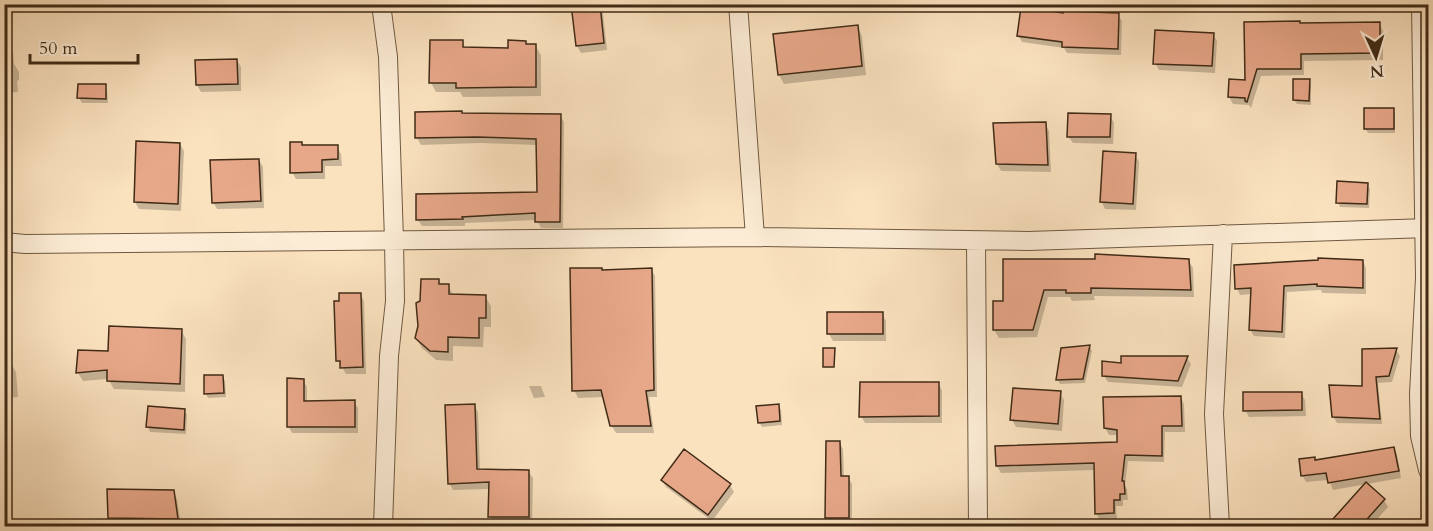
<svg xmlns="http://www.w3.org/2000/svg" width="1433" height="531" viewBox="0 0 1433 531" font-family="Cardo,serif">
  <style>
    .shadow { fill: #0003 }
    .building { fill: #e7a789; stroke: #402b16; stroke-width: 1.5 }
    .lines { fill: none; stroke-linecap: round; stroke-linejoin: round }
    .minor-casing { stroke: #6f5940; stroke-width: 20 }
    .minor { stroke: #fcecd5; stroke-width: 18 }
  </style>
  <rect width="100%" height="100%" fill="#fbe2bf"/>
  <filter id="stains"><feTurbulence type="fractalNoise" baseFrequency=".00333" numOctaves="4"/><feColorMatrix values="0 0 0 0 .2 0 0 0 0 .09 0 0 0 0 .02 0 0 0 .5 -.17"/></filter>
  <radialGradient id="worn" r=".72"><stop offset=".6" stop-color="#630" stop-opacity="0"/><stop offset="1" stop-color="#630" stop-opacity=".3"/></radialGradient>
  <path class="shadow" d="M572 4H602L607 50 581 53 577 46Z
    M1064 15H1118L1122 21 1121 55 1067 53 1064 48 1022 42 1018 35Z
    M1245 23 1379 24 1383 31V60L1304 61V75L1261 76 1251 108 1249 105 1233 104 1229 97 1246 82Z
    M857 26 862 36 866 75 784 84 779 75Z
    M1213 34 1217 41 1215 73 1159 70 1155 63Z
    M462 41 466 49H509L525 42 527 45H535L541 55V96L463 97 460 92H436L431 83Z
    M4 45H9L13 52 14 64 19 72V80L17 81 18 92 4 93Z
    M237 60 241 67V91L201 92 197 85Z
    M1309 81 1311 85V105L1297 104 1294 100Z
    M79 85 105 86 107 90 108 103H82L79 98Z
    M1393 109 1395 114V133H1368L1365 128Z
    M462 114 560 115 564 122 563 228H541L537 220 465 223V226H422L418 220 539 193 537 145 481 143 421 145 417 138Z
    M1110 115 1114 123 1113 144 1073 143 1068 136Z
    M1045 124 1049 131 1051 172 1001 171 997 164Z
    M301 143 303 147H337L341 154 342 166H325V179H296L292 172Z
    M180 144 184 151 181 211 139 209 135 202Z
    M1135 154 1139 162 1136 210 1105 209 1101 201Z
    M259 160 263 167 264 208 217 209 213 202Z
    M1367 184 1370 189 1369 208 1340 207 1338 202Z
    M1188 260 1193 268 1194 297 1094 296 1095 300 1072 301 1070 297H1048L1037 337 999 338 994 330 1004 302V261Z
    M1363 261 1366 268V294L1322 293 1321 290 1287 292 1285 338 1254 336 1250 330 1252 294 1240 295 1237 288Z
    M651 269 655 276 657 397H649L654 433H616L611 425 605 397 578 398 574 390 602 271Z
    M438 281 441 286H448L454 296H485L491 306V327H484L483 347 453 346V361L436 360 422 348 416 338Z
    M360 294 364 301 366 374H346L338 360Z
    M829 314H882L886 321V341H833L829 334Z
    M181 330 186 339 185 392 114 389 108 379 83 381 78 373 110 353Z
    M1090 347 1092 351 1085 383 1060 384 1057 379 1063 349Z
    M1396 350 1400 356 1392 382 1378 383 1382 424 1337 423 1333 416 1364 388Z
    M1187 358 1191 364 1182 387 1108 382 1104 376 1122 364Z
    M4 365H12L16 372 18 397 4 398Z
    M222 376 225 381 226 397 208 398 206 394Z
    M303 380 307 387V402H354L358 408V433H292L289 427Z
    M938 383 942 390V423H865L861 416Z
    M529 386H541L545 397 534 398Z
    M1060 393 1064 400 1062 431 1016 427 1012 420Z
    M1301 393 1305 400 1306 416 1249 417 1245 410Z
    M1181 398 1184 404 1185 432H1165L1164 462 1128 461 1125 485 1127 489 1128 500H1123V506H1116L1117 520H1100L1096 513 1095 470 1001 473 997 466 996 448 1119 444V435H1109L1105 428Z
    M474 405 478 412 480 470 528 471 533 478 532 524H494L490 516V489L453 490 449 483Z
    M778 406 781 410 782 425 762 427 759 422Z
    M184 410 187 415 186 434 150 432 148 427Z
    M839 442 843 449 844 477H848L852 484V526H828L827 443Z
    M1394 448 1397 455 1401 478 1333 490 1329 480 1306 482 1302 475 1315 462Z
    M662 480 730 485 734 492 712 521 666 487Z
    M1366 484 1384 500 1388 507 1371 526H1339L1335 519Z
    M173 492 177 499 181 526 114 525 110 518Z"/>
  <path class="building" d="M571 4H600L604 43 576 46Z
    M1021 7 1063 13V11L1119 13 1118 49 1062 47V42L1017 36Z
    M1300 21V23L1380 22V53L1301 54V69H1257L1247 102 1245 101V98L1228 97 1229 79 1245 80 1244 22Z
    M858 25 862 66 778 75 773 34Z
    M1155 30 1214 33 1212 66 1153 64Z
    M430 40H463V47L508 48V40L526 41V44H536V87L456 88V83H429Z
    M237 59 238 84 196 85 195 60Z
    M1293 79H1310L1309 101 1293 100Z
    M78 84H106V99L77 98Z
    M1364 108H1394V129H1364Z
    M462 111V113L561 114 560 222H535V213L462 217 463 219 416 220V194L537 192 536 139 477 137 415 138V112Z
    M1068 113 1111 114 1110 137H1067Z
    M1046 122 1048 165 996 164 993 123Z
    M136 141 180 143 178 204 134 202Z
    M290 142H302V145H338V159L322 160V172L290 173Z
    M1103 151 1136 153 1133 204 1100 202Z
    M259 159 261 201 212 203 210 160Z
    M1337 181 1368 183 1367 204 1336 203Z
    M1095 254 1189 259 1191 290 1091 288V293H1066V290H1044L1033 330H993V301H1003V259H1095Z
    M1318 258 1363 260V288L1317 286V284L1284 286 1282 332 1249 330 1251 288 1235 289 1234 265 1318 260Z
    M570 268H602V270L652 268 654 390 646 391 651 426H610L601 390 572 391Z
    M421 279H439V284H449V294L486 295V318H479V338L448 337V352L430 351 415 338 418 326 416 303 420 301Z
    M339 293H361L363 367 340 368V361H336L334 301H339Z
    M827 312H883V334H827Z
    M109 326 182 329 180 384 107 381V370L76 373 78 350 108 351Z
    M1090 345 1083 379 1056 380 1061 348Z
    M823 348H835L834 367H823Z
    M1397 348 1389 376 1376 377 1380 419 1332 417 1329 385 1362 386V349Z
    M1121 356H1188L1178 381 1102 376V361L1121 363Z
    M204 375H223L224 393 204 394Z
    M287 378 304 379V401L355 400V427H287Z
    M860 382H939V416L859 417Z
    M1013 388 1061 391 1058 424 1010 420Z
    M1243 392H1302V410L1243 411Z
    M1181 396 1182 426H1162V456L1125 455 1122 481H1124L1125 494H1120V500H1114V513L1095 514 1094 463 996 466 995 446 1117 442V430L1104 428 1103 397Z
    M475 404 477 469 529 470V517H488L489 482 448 484 445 405Z
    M779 404 780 421 758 423 756 406Z
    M148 406 185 409 184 430 146 427Z
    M826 441H840L841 476H849V518H825Z
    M1394 447 1399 471 1328 483 1326 473 1301 476 1299 459 1315 457V460Z
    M684 449 731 484 708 515 661 480Z
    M1366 482 1385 499 1361 526H1341L1333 519Z
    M107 489 174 490 178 519 108 518Z"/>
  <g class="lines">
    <defs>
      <path id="minor" d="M381 4 388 57 394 240 395 301 389 356 383 526
        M738 4 755 237 1028 241 1428 228
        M1421 4 1425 278 1419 394 1420 436 1428 470
        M976 241 978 526
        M4 242 25 244 755 237
        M1220 526 1214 414 1223 234"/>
    </defs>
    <use href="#minor" class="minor-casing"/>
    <use href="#minor" class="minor"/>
  </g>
  <rect width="1433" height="531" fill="none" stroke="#fbe2bf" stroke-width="24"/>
  <rect x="6" y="6" width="1421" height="519" fill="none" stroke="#402b16" stroke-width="3"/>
  <rect x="12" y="12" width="1409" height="507" fill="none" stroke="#402b16" stroke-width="1.5"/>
  <g transform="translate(1376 57) rotate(176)" stroke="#fcecd5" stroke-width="4.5" paint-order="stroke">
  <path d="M0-4.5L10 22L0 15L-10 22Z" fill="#402b16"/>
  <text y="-9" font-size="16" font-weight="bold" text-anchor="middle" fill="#402b16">N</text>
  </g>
  <path d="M30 54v9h108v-9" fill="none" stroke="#402b16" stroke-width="3"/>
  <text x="39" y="54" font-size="18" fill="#402b16" stroke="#fcecd5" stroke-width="4.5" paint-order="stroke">50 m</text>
  <rect width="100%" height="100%" filter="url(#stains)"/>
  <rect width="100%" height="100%" fill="url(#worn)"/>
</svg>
